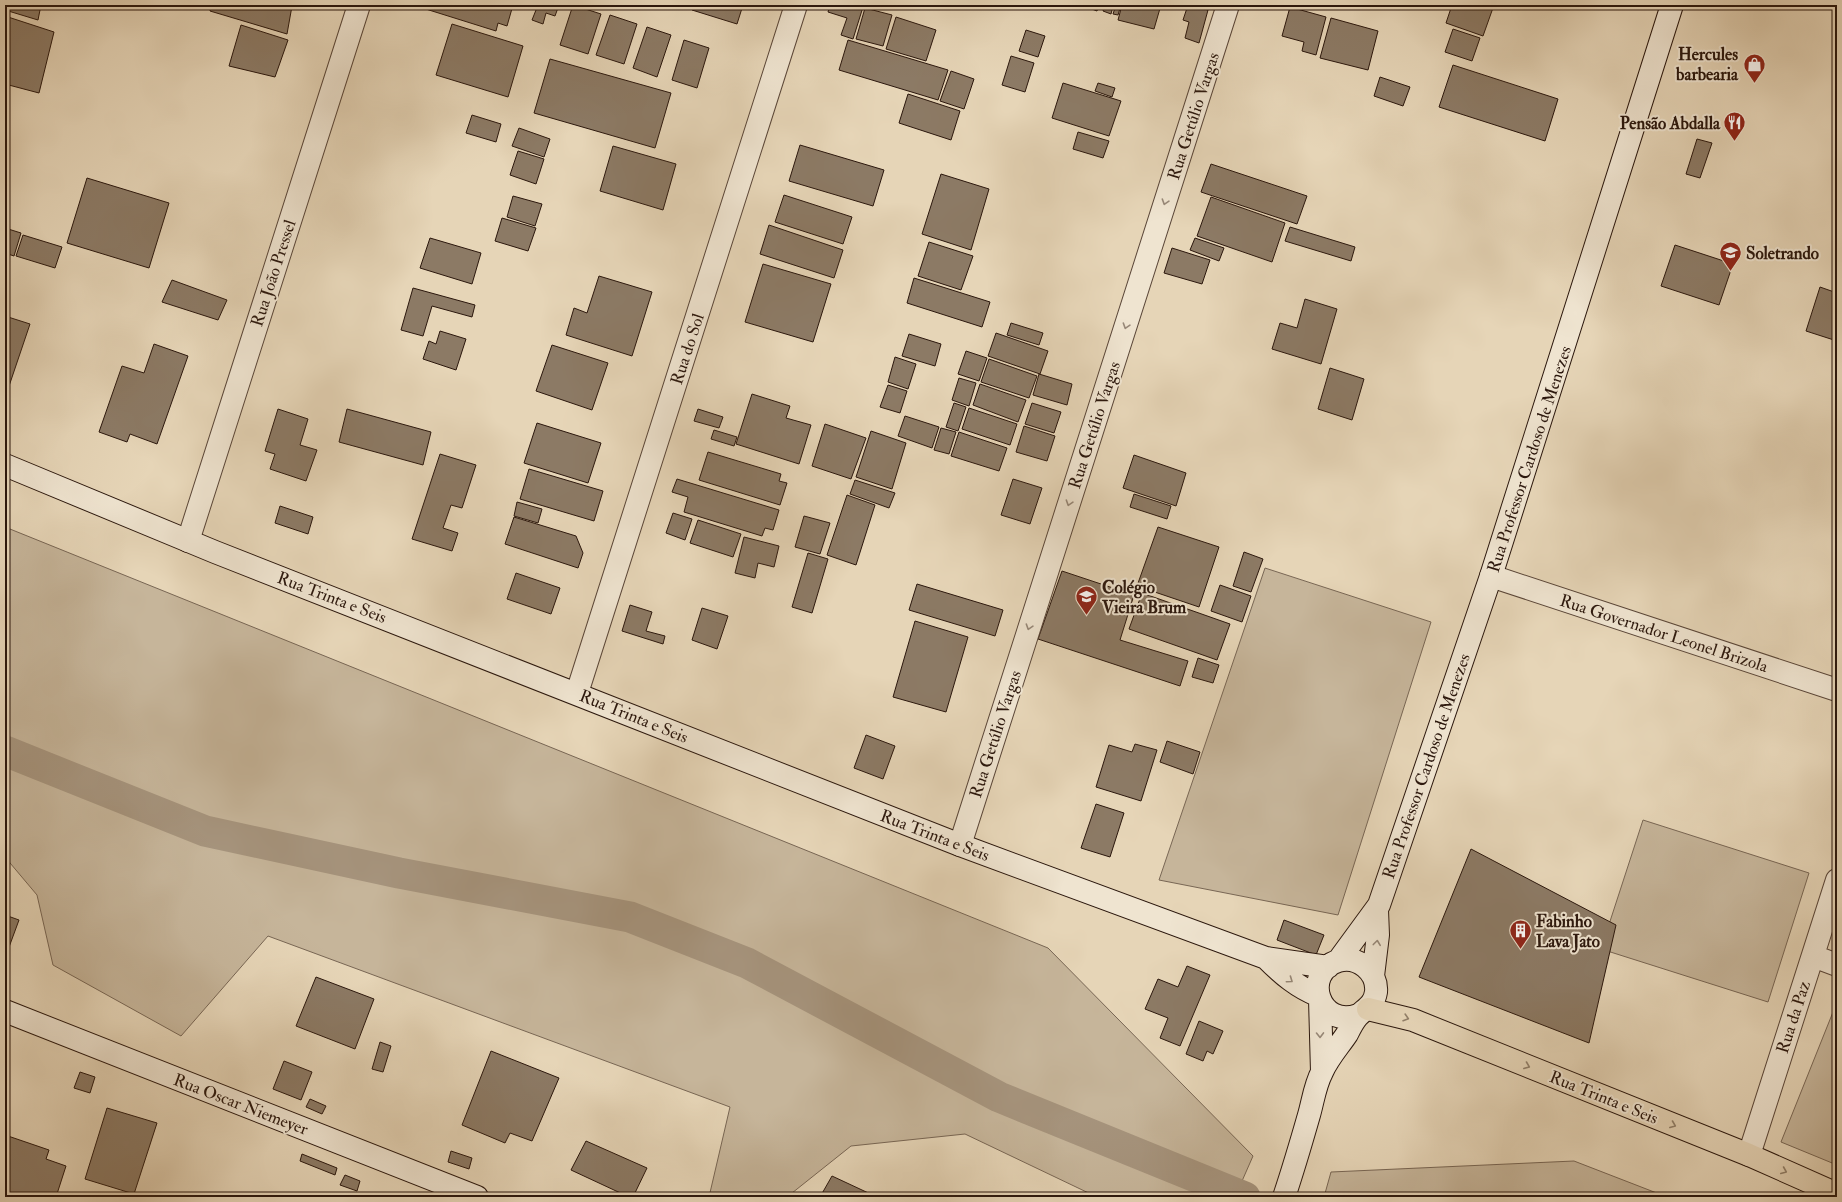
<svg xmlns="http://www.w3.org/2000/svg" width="1842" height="1202" viewBox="0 0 1842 1202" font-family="'IM FELL Double Pica',serif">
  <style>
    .green { fill: #c6b59a; stroke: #786654 }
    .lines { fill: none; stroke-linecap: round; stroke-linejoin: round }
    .canal { stroke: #a6947d; stroke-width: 31 }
    .building { fill: #8c7a65; stroke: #2b170d }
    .street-casing { stroke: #5a4638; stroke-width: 24 }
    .secondary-casing { stroke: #2b170d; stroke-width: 24 }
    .primary-casing { stroke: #2b170d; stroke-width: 24 }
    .street { stroke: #efe4d0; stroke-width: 22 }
    .secondary { stroke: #efe4d0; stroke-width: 22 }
    .primary { stroke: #e6d5b7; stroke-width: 22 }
    .oneway { stroke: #978878 }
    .oneway2 { stroke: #92806a }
    .labels { text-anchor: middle; stroke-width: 4; stroke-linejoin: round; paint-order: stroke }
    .poi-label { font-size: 17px; font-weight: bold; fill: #2b170d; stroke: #efe4d0; text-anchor: start }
    .street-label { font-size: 17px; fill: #2b170d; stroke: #efe4d0 }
  </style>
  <rect width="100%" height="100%" fill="#e6d5b7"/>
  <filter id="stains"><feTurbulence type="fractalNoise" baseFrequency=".005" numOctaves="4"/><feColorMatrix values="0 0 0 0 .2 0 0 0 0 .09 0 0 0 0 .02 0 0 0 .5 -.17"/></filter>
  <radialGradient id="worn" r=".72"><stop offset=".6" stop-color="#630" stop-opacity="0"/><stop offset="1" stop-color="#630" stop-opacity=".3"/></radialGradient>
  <path class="green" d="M5 527 1048 948 1253 1156 1235 1197H1097L965 1134 851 1146 787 1197H709L730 1107 268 936 181 1036 53 965 37 895 5 857Z
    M1265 568 1431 622 1338 915 1159 880Z
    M1643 820 1809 873 1768 1002 1601 949Z
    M1837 1002V1165L1781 1142Z
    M1574 1161 1667 1197H1324L1331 1172Z"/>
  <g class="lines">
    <path class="canal" d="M5 751 205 831 399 873 630 917 747 963 999 1097 1245 1197"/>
  </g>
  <path class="building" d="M5 5H41L38 20 5 10Z
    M211 5 292 6 287 34 210 11Z
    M413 5H513L507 26 498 23 496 31Z
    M538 5H559L555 16 546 13 543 24 532 20Z
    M573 5 601 14 588 54 560 45Z
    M693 5H743L737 24 692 10Z
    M830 5H856L863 7 853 39 841 35 847 18 828 12Z
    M1085 5H1099L1097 11 1084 6Z
    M1105 5 1113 6 1111 14 1103 11Z
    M1116 5H1121L1118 15 1113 14Z
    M1122 5H1161L1154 29 1118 20Z
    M1188 5 1208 10 1199 43 1185 38 1189 22 1183 20Z
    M1452 5H1494L1483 36 1446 23Z
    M1290 7 1326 17 1316 55 1302 51 1304 42 1282 36Z
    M865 8 892 15 883 46 856 39Z
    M610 15 637 24 624 64 596 55Z
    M5 16 54 32 39 93 5 84Z
    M896 17 936 30 926 61 886 49Z
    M1331 18 1378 31 1368 70 1320 58Z
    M452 24 523 46 508 97 436 75Z
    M241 25 288 40 275 77 229 66Z
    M647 27 671 35 657 77 633 68Z
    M1453 29 1480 38 1472 61 1445 52Z
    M1026 30 1045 36 1038 57 1019 51Z
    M684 40 709 48 697 88 672 80Z
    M848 40 948 70 938 100 839 70Z
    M1011 56 1034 63 1025 92 1002 85Z
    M550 59 671 93 655 148 534 113Z
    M1453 65 1558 99 1545 141 1439 107Z
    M951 71 974 79 964 109 940 101Z
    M1380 77 1410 87 1403 106 1374 96Z
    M1063 83 1121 101 1109 136 1052 118Z
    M1098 83 1115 88 1112 97 1095 91Z
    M908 94 960 111 951 140 899 123Z
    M472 115 501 124 496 142 466 133Z
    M519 128 550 139 544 157 512 146Z
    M1078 132 1109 141 1103 158 1073 149Z
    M1697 139 1712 143 1700 178 1686 174Z
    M800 145 884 170 873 206 789 181Z
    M613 146 676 164 663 210 600 191Z
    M518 151 544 159 536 184 510 175Z
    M1211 164 1307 196 1297 224 1201 192Z
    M941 174 989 189 971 250 922 234Z
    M87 178 169 203 149 268 67 243Z
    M784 195 852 217 843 244 775 222Z
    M513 196 542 204 535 226 507 217Z
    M1211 197 1285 223 1272 262 1197 236Z
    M502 218 536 228 528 251 495 241Z
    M769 225 843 250 834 278 760 254Z
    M1290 227 1355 247 1351 261 1285 241Z
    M5 228 21 233 14 256 5 253Z
    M23 235 62 247 55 268 16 256Z
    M430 238 481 253 472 284 420 268Z
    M1195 238 1224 248 1219 261 1190 250Z
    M929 242 973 256 961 290 918 276Z
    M1675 245 1733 264 1719 305 1661 286Z
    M1172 248 1210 260 1202 284 1164 273Z
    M763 264 831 284 813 342 745 322Z
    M599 276 652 292 632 356 566 335 574 308 587 313Z
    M914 278 990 302 982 327 907 303Z
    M172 280 227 300 218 320 162 302Z
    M1820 287 1837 293V341L1806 331Z
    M413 288 475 305 472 317 432 306 423 336 401 330Z
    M1305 299 1337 309 1321 364 1272 349 1280 323 1297 328Z
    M5 316 30 324 6 395H5Z
    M1011 323 1043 333 1039 345 1007 335Z
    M440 331 466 339 456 370 423 359 429 341 436 344Z
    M996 333 1048 351 1040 374 988 356Z
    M909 334 941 344 935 366 902 356Z
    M154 344 188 356 157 444 130 434 127 442 99 432 122 366 144 373Z
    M552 345 608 363 592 410 536 391Z
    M966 351 987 358 979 381 958 374Z
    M895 357 916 364 908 389 888 382Z
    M989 359 1037 376 1029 398 981 382Z
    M1330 368 1364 379 1352 420 1318 409Z
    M1039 374 1072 384 1067 405 1033 395Z
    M959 378 976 383 969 406 952 400Z
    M980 384 1026 400 1018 422 973 405Z
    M888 385 907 391 900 413 880 407Z
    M752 394 790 406 786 418 811 425 799 464 736 444Z
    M954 403 966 407 958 431 946 427Z
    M1032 403 1061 412 1054 433 1025 424Z
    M969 408 1017 424 1010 445 962 429Z
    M278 409 308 419 300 445 317 450 306 481 270 469 275 454 265 451Z
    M347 409 431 432 423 465 339 442Z
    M698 409 723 417 719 428 694 421Z
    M905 416 939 427 932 448 898 436Z
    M537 423 601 443 588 483 524 463Z
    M825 424 866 438 851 479 812 466Z
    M1024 426 1055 436 1047 461 1016 452Z
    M941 428 956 432 949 454 934 450Z
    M714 430 737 437 734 446 711 439Z
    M871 431 906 443 892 489 856 477Z
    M959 432 1007 448 999 471 951 456Z
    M708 452 781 474 779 481 787 483 780 505 699 480Z
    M440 454 476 465 462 508 451 505 443 528 458 533 452 551 412 539Z
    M1134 455 1186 473 1176 506 1123 488Z
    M529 469 603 491 594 521 520 499Z
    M677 479 779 510 773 530 765 528 762 536 684 512 688 497 672 492Z
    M1013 479 1042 488 1030 524 1001 515Z
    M855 480 895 493 889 508 850 494Z
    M1134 494 1171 506 1167 519 1130 507Z
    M847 495 875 505 856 565 827 555Z
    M517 502 542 509 538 523 514 516Z
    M280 506 313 517 308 534 275 523Z
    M673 513 692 519 685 540 666 533Z
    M804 516 830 523 820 554 795 547Z
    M514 517 576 536 583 553 578 568 505 544Z
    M698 520 741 534 733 557 690 543Z
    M1158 527 1219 547 1199 607 1137 586Z
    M744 537 779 546 774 567 758 563 755 578 735 573Z
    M1244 552 1263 559 1251 592 1233 586Z
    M808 553 828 559 812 613 792 607Z
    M1062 571 1134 595 1120 640 1188 661 1180 686 1038 639Z
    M516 573 560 588 551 614 507 599Z
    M917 584 1003 610 995 636 909 610Z
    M1220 585 1251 596 1242 622 1211 611Z
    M1142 593 1230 624 1217 660 1129 629Z
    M630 605 652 612 646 631 665 636 663 644 622 631Z
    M702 608 728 616 717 649 692 640Z
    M915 621 968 637 946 712 893 697Z
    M1198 658 1219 665 1213 683 1192 677Z
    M866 735 895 746 883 779 854 768Z
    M1167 741 1200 752 1193 774 1160 762Z
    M1135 744 1157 750 1141 801 1096 787 1109 745 1132 752Z
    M1096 804 1124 813 1110 857 1081 848Z
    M1471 849 1616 925 1589 1043 1419 977Z
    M5 915 19 920 5 958Z
    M1284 920 1324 935 1316 955 1277 940Z
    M1187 966 1210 975 1180 1046 1160 1038 1168 1018 1145 1009 1158 979 1178 987Z
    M316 977 374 999 355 1049 296 1026Z
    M1199 1021 1223 1031 1213 1054 1207 1051 1203 1061 1186 1054Z
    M380 1042 391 1046 383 1072 372 1069Z
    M491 1051 559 1078 532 1141 510 1133 505 1143 462 1125Z
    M284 1061 312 1072 301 1100 273 1089Z
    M80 1072 95 1077 90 1093 74 1088Z
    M5 1078 9 1080 5 1090Z
    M310 1099 326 1106 322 1114 306 1107Z
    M107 1108 157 1123 134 1194 85 1179Z
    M8 1136 49 1150 46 1159 66 1166 56 1197H5V1145Z
    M586 1141 647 1168 633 1197H629L571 1170Z
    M451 1151 472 1158 469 1169 448 1162Z
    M302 1154 337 1168 335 1175 300 1161Z
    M345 1175 360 1181 357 1191 340 1185Z
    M832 1176 877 1197H820Z"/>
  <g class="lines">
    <defs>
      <path id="street" d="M188 541 359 5
        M1491 576 1837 690
        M577 693 796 5
        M960 845 1228 5
        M1813 956 1837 965
        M1749 1155 1837 880"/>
      <path id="secondary" d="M5 465 215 552 960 845 1266 958 1328 967
        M1266 958C1283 975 1297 987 1319 996
        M1338 961 1379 905 1491 576 1672 5
        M1373 976 1378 935 1377 910
        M1320 999 1322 1072
        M5 1011 477 1197
        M1284 1197C1293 1170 1301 1143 1309 1115 1313 1101 1315 1085 1322 1072 1328 1058 1339 1046 1347 1034 1350 1028 1354 1020 1358 1016 1366 1008 1374 1005 1376 992 1378 972 1358 955 1338 961 1301 973 1319 1029 1358 1015"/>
      <path id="primary" d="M1368 1009 1413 1020 1749 1155 1837 1194"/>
    </defs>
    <use href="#street" class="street-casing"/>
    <use href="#secondary" class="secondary-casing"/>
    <use href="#primary" class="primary-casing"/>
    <use href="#street" class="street"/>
    <use href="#secondary" class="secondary"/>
    <use href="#primary" class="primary"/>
  </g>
  <defs><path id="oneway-chevron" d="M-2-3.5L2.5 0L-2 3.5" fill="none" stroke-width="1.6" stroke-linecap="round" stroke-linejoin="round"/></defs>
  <g class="oneway">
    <use href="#oneway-chevron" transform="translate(1165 202) rotate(108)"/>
    <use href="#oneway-chevron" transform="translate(1126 326) rotate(108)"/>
    <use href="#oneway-chevron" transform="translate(1069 503) rotate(108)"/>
    <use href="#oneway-chevron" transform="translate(1029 627) rotate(108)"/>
    <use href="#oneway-chevron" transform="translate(1377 943) rotate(-83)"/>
    <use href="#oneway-chevron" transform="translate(1290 980) rotate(35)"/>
    <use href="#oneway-chevron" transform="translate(1320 1035) rotate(89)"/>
  </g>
  <g class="oneway2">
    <use href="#oneway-chevron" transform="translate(1406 1018) rotate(17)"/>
    <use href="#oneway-chevron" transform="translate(1527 1066) rotate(22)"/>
    <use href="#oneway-chevron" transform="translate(1673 1125) rotate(22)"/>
    <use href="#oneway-chevron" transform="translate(1784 1171) rotate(23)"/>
  </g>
  <defs>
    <symbol id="shop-pin" viewBox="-11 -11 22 30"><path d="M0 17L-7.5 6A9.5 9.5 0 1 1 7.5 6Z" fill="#8f2418" stroke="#efe4d0"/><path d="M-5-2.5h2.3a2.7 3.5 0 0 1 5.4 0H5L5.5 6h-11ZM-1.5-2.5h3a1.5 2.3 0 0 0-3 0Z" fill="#fff"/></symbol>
    <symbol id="restaurant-pin" viewBox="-11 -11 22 30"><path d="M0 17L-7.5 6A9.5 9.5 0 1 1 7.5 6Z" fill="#8f2418" stroke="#efe4d0"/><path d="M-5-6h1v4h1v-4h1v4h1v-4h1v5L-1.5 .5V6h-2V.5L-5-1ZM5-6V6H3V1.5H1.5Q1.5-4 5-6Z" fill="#fff"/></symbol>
    <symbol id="school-pin" viewBox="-11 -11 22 30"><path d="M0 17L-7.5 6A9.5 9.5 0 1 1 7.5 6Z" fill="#8f2418" stroke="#efe4d0"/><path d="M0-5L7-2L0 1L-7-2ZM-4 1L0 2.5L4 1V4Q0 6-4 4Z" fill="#fff"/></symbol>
    <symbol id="building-pin" viewBox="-11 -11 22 30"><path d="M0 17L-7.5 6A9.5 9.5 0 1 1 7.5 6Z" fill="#8f2418" stroke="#efe4d0"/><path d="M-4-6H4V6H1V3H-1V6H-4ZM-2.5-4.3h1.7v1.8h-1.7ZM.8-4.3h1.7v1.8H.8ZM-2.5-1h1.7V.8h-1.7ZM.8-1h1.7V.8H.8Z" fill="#fff"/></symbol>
  </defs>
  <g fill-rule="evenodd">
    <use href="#shop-pin" x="1742" y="52" width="25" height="34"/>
    <use href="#restaurant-pin" x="1722" y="110" width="25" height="34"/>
    <use href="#school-pin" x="1718" y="240" width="25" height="34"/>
    <use href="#school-pin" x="1074" y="584" width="25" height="34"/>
    <use href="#building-pin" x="1508" y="918" width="25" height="34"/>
  </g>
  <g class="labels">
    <g class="poi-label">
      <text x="1738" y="60" text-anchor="end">Hercules<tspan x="1738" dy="20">barbearia</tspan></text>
      <text x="1720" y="129" text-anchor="end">Pensão Abdalla</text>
      <text x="1746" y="259">Soletrando</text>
      <text x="1102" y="593">Colégio<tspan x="1102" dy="20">Vieira Brum</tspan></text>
      <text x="1536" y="927">Fabinho<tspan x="1536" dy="20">Lava Jato</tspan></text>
    </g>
    <g class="street-label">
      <text transform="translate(1193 116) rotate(-72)" y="6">Rua Getúlio Vargas</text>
      <text transform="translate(273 273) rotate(-72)" y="6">Rua João Pressel</text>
      <text transform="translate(687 349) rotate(-72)" y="6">Rua do Sol</text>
      <text transform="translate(1094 425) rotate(-72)" y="6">Rua Getúlio Vargas</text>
      <text transform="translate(1529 459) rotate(-72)" y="6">Rua Professor Cardoso de Menezes</text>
      <text transform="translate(332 597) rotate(21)" y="6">Rua Trinta e Seis</text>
      <text transform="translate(1664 633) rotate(18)" y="6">Rua Governador Leonel Brizola</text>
      <text transform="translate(634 716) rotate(22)" y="6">Rua Trinta e Seis</text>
      <text transform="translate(995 734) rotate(-72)" y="6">Rua Getúlio Vargas</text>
      <text transform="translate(1426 766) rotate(-71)" y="6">Rua Professor Cardoso de Menezes</text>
      <text transform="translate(935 835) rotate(21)" y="6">Rua Trinta e Seis</text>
      <text transform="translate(1793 1017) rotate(-72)" y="6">Rua da Paz</text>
      <text transform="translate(1604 1097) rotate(22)" y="6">Rua Trinta e Seis</text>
      <text transform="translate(241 1104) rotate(21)" y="6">Rua Oscar Niemeyer</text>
    </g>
  </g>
  <rect width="1842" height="1202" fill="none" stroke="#e6d5b7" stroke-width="20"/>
  <rect x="6" y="6" width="1830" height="1190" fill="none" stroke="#2b170d" stroke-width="2"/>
  <rect x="10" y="10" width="1822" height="1182" fill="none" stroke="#2b170d"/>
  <rect width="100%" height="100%" filter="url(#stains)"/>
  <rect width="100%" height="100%" fill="url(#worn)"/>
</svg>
